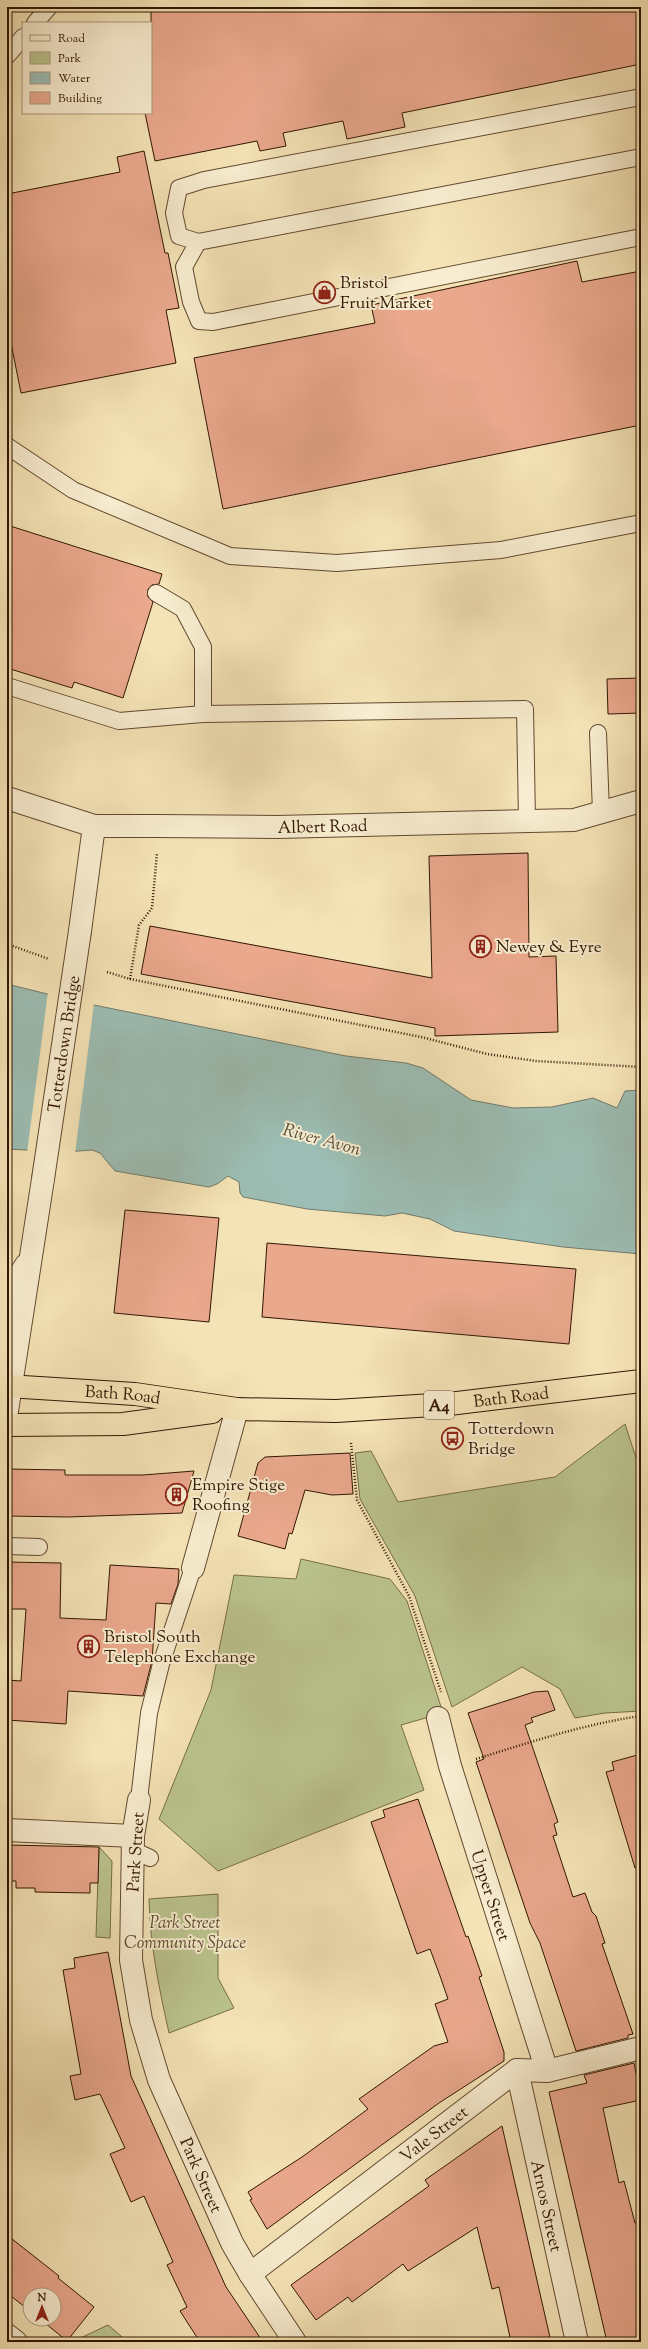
<svg xmlns="http://www.w3.org/2000/svg" width="648" height="2349" viewBox="0 0 648 2349" font-family="'Sorts Mill Goudy',serif">
  <style>
    .green { fill: #bbc48e; stroke: #766d47 }
    .water { fill: #9cbdb3; stroke: #727a6b }
    .pier { fill: #f4e3b6 }
    .building { fill: #eaa88d; stroke: #321600 }
    .lines { fill: none; stroke-linecap: round; stroke-linejoin: round }
    .service-casing { stroke: #62492e; stroke-width: 18 }
    .minor-casing { stroke: #62492e; stroke-width: 24 }
    .tertiary-casing { stroke: #62492e; stroke-width: 24 }
    .trunk-casing { stroke: #321600; stroke-width: 24 }
    .path { stroke: #321600; stroke-width: 2.5; stroke-dasharray: 1 2; stroke-linecap: butt }
    .service { stroke: #f8edd0; stroke-width: 16 }
    .minor { stroke: #f8edd0; stroke-width: 22 }
    .tertiary { stroke: #f8edd0; stroke-width: 22 }
    .trunk { stroke: #f4e3b6; stroke-width: 22 }
    .tertiary-bridge-casing { stroke: #62492e; stroke-width: 24; stroke-linecap: butt }
    .tertiary-bridge { stroke: #f8edd0; stroke-width: 22 }
    .labels { text-anchor: middle; stroke-width: 4; stroke-linejoin: round; paint-order: stroke }
    .shield { fill: #f8edd0; stroke: #6d563e; stroke-width: 1 }
    .shield-label { font-size: 16px; font-weight: bold; fill: #321600 }
    .poi-label { font-size: 17px; fill: #321600; stroke: #f8edd0; text-anchor: start }
    .street-label { font-size: 17px; fill: #321600; stroke: #f8edd0 }
    .park-label { font-size: 17px; font-style: italic; fill: #5b4a2b; stroke: #f8edd0 }
    .water-label { font-size: 18px; font-style: italic; fill: #57503f; stroke: #f8edd0 }
  </style>
  <rect width="100%" height="100%" fill="#f4e3b6"/>
  <filter id="stains"><feTurbulence type="fractalNoise" baseFrequency=".005" numOctaves="4"/><feColorMatrix values="0 0 0 0 .2 0 0 0 0 .09 0 0 0 0 .02 0 0 0 .5 -.17"/></filter>
  <radialGradient id="worn" r=".72"><stop offset=".6" stop-color="#630" stop-opacity="0"/><stop offset="1" stop-color="#630" stop-opacity=".3"/></radialGradient>
  <path class="green" d="M625 1424 641 1473V1711L605 1713 575 1718 560 1689 522 1667 452 1707 415 1596 360 1499 355 1453 371 1451 398 1502 555 1477Z
    M301 1559 390 1579 407 1601 443 1713 401 1725 424 1790 218 1871 159 1819 211 1690 234 1575 296 1579Z
    M99 1847 112 1861 110 1938 96 1937Z
    M218 1894V1978L234 2008 169 2033C159 1988 150 1945 149 1899Z
    M108 2325 128 2342H72Z"/>
  <path class="water" d="M7 984 84 1003 346 1056 406 1063 423 1068 471 1100 513 1108 552 1107 593 1098 617 1108 625 1091 641 1090V1254L563 1247 454 1231 430 1219 402 1213 385 1216 307 1209 243 1197 240 1193 239 1182 228 1176 217 1184 209 1187 115 1171 100 1153 92 1150 65 1152 7 1149Z"/>
  <path class="pier" d="M48 992 94 1003 75 1154 27 1153Z"/>
  <path class="building" d="M151 7H641V64L402 113 405 127 347 139 343 121 283 133 286 146 260 151 257 141 155 161 145 113H151Z
    M144 151 165 253H168L179 308 166 310 176 363 21 393 7 323V194L120 172 117 157Z
    M577 261 582 282 641 271V425L223 509 194 358 375 323 371 305Z
    M7 525 162 574 159 584 152 585 148 589V597L153 602 123 698 74 682 72 688 7 668Z
    M641 678V713L608 714 607 679Z
    M528 853 529 957 556 956 558 1032 435 1036V1028L141 974 150 926 432 978 429 856Z
    M125 1210 219 1218 209 1322 114 1313Z
    M267 1243 576 1269 569 1344 262 1317Z
    M350 1453 353 1494 332 1495 305 1490 292 1534 289 1533 285 1549 238 1536 258 1463 265 1457Z
    M7 1469 65 1470V1475H143L194 1471 182 1513 68 1517 7 1516Z
    M7 1562 61 1563 60 1618 106 1620 110 1565 179 1569 178 1584 171 1604 156 1603 152 1661 143 1696 68 1691 66 1724 7 1720V1680L21 1681 26 1609H7Z
    M548 1691 555 1710 531 1718 533 1722 525 1725 558 1822 554 1824 557 1835 553 1836 573 1897 585 1893 592 1912 596 1916 605 1943 602 1944 633 2034 628 2035V2038L576 2051 540 1943 530 1923 476 1762 484 1759 468 1713 534 1692Z
    M641 1754V1867L635 1868 606 1772 614 1770 612 1762Z
    M418 1799 466 1937 468 1936 482 1976 479 1977 504 2052V2061L439 2103 267 2229 250 2200 252 2199 248 2192 302 2157 368 2109 359 2099 434 2046 448 2042 435 2004 448 1999 440 1976 430 1949 417 1954 371 1822 385 1817 383 1810Z
    M7 1845 99 1847 98 1883H90V1893L35 1892V1888H16V1881H7Z
    M108 1952 131 2076 226 2287 263 2342H200L180 2311 187 2307 167 2265 173 2262 144 2196 131 2202 110 2154 125 2148 100 2094 75 2100 70 2076 81 2074 63 1970 75 1968 74 1958Z
    M634 2063 641 2100 603 2108 619 2183 624 2181 635 2223 641 2221V2342H607L549 2092 587 2083 584 2075Z
    M502 2126 551 2342H511L499 2287 492 2289 477 2227 408 2271 403 2264 352 2302 348 2297 316 2320 291 2285 429 2186 425 2180Z
    M7 2235 59 2276 58 2278 94 2307 67 2341 40 2319H54V2295H30V2311L7 2293Z"/>
  <g class="lines">
    <defs>
      <path id="service" d="M35 23 49 7
        M7 56 23 37
        M641 97 204 180 179 188 174 213 179 236 198 242 641 157
        M198 242 184 267 191 302 199 321 213 322 641 237
        M7 446 73 490 230 556 337 563 501 550 641 523
        M7 686 119 721 203 714V647L183 609 156 593
        M203 714 525 709 527 821
        M598 733 601 812
        M7 1546 39 1547
        M139 1800 149 1713 161 1664 193 1568
        M133 1850 150 1858"/>
      <g id="minor">
        <path d="M193 1568 237 1409"/>
        <path id="s1" d="M438 1718 450 1766 547 2071"/>
        <path id="s2" d="M139 1800 133 1836 131 1960 141 2020 159 2080 232 2243 250 2274 295 2342"/>
        <path d="M7 1830 133 1836"/>
        <path id="s3" d="M517 2070 577 2342"/>
        <path id="s4" d="M250 2274 517 2070 547 2071 641 2048"/>
        <path d="M7 2335 16 2342"/>
      </g>
      <g id="tertiary">
        <path id="s5" d="M7 798 94 826H156L277 827 574 820 641 801"/>
        <path d="M80 931 94 826"/>
        <path d="M7 1295 26 1265"/>
        <path d="M7 1411 43 1179"/>
      </g>
      <g id="trunk">
        <path id="s6" d="M7 1386 135 1394 237 1409 336 1411 449 1404 641 1381"/>
        <path d="M7 1425 123 1424 212 1412"/>
      </g>
    </defs>
    <use href="#service" class="service-casing"/>
    <use href="#minor" class="minor-casing"/>
    <use href="#tertiary" class="tertiary-casing"/>
    <use href="#trunk" class="trunk-casing"/>
    <path class="path" d="M7 944 49 959
      M107 972 130 979 421 1037 487 1054 536 1061 641 1067
      M130 979 139 925 152 908 157 853
      M351 1443 357 1500 409 1596 441 1692
      M476 1759C531 1742 584 1724 641 1716"/>
    <use href="#service" class="service"/>
    <use href="#minor" class="minor"/>
    <use href="#tertiary" class="tertiary"/>
    <use href="#trunk" class="trunk"/>
    <defs>
      <g id="tertiary-bridge">
        <path id="s7" d="M43 1179 80 931"/>
      </g>
    </defs>
    <use href="#tertiary-bridge" class="tertiary-bridge-casing"/>
    <use href="#tertiary-bridge" class="tertiary-bridge"/>
  </g>
  <defs>
    <symbol id="shop-ring" viewBox="-11 -11 22 22"><circle r="9.5" fill="#f8edd0" stroke="#8f2418" stroke-width="1.5"/><path d="M-5-2.5h2.3a2.7 3.5 0 0 1 5.4 0H5L5.5 6h-11ZM-1.5-2.5h3a1.5 2.3 0 0 0-3 0Z" fill="#8f2418"/></symbol>
    <symbol id="building-ring" viewBox="-11 -11 22 22"><circle r="9.5" fill="#f8edd0" stroke="#8f2418" stroke-width="1.5"/><path d="M-4-6H4V6H1V3H-1V6H-4ZM-2.5-4.3h1.7v1.8h-1.7ZM.8-4.3h1.7v1.8H.8ZM-2.5-1h1.7V.8h-1.7ZM.8-1h1.7V.8H.8Z" fill="#8f2418"/></symbol>
    <symbol id="bus-ring" viewBox="-11 -11 22 22"><circle r="9.5" fill="#f8edd0" stroke="#8f2418" stroke-width="1.5"/><path d="M-5-6H5V4H4V6H2V4H-2V6H-4V4H-5ZM-3.5-4V0h7V-4ZM-3.5 1.2v1.5H-2V1.2ZM2 1.2v1.5H3.5V1.2Z" fill="#8f2418"/></symbol>
  </defs>
  <g fill-rule="evenodd">
    <use href="#shop-ring" x="312" y="280" width="25" height="25"/>
    <use href="#building-ring" x="468" y="934" width="25" height="25"/>
    <use href="#bus-ring" x="440" y="1426" width="25" height="25"/>
    <use href="#building-ring" x="164" y="1482" width="25" height="25"/>
    <use href="#building-ring" x="76" y="1634" width="25" height="25"/>
  </g>
  <g class="labels">
    <rect class="shield" x="424" y="1391" width="30" height="28" rx="3"/>
    <g class="shield-label">
      <text x="439" y="1411">A4</text>
    </g>
    <g class="poi-label">
      <text x="340" y="288">Bristol<tspan x="340" dy="20">Fruit Market</tspan></text>
      <text x="496" y="952">Newey &amp; Eyre</text>
      <text x="468" y="1434">Totterdown<tspan x="468" dy="20">Bridge</tspan></text>
      <text x="192" y="1490">Empire Stige<tspan x="192" dy="20">Roofing</tspan></text>
      <text x="104" y="1642">Bristol South<tspan x="104" dy="20">Telephone Exchange</tspan></text>
    </g>
    <g class="street-label">
      <text dy="6" stroke="none"><textPath href="#s5" startOffset="320">Albert Road</textPath></text>
      <text dy="6" stroke="none"><textPath href="#s7" startOffset="137">Totterdown Bridge</textPath></text>
      <text dy="6" stroke="none"><textPath href="#s6" startOffset="116">Bath Road</textPath></text>
      <text dy="6" stroke="none"><textPath href="#s6" startOffset="506">Bath Road</textPath></text>
      <text transform="translate(135 1852) rotate(-86)" y="6">Park Street</text>
      <text dy="6" stroke="none"><textPath href="#s1" startOffset="185">Upper Street</textPath></text>
      <text dy="6" stroke="none"><textPath href="#s4" startOffset="231">Vale Street</textPath></text>
      <text dy="6" stroke="none"><textPath href="#s2" startOffset="388">Park Street</textPath></text>
      <text dy="6" stroke="none"><textPath href="#s3" startOffset="139">Arnos Street</textPath></text>
    </g>
    <g class="park-label">
      <text x="185" y="1928">Park Street<tspan x="185" dy="20">Community Space</tspan></text>
    </g>
    <g class="water-label">
      <text transform="translate(322 1139) rotate(15)" y="6">River Avon</text>
    </g>
  </g>
  <rect width="648" height="2349" fill="none" stroke="#f4e3b6" stroke-width="24"/>
  <rect x="8" y="8" width="632" height="2333" fill="none" stroke="#321600" stroke-width="2"/>
  <rect x="12" y="12" width="624" height="2325" fill="none" stroke="#321600"/>
  <rect x="22" y="22" width="130" height="92" fill="#f8edd0" stroke="#a9977d"/>
  <rect x="30" y="35" width="20" height="6" fill="#f8edd0" stroke="#a9977d"/>
  <text x="58" y="42" font-size="12" fill="#321600">Road</text>
  <rect x="30" y="52" width="20" height="12" fill="#bbc48e" stroke="#a9977d"/>
  <text x="58" y="62" font-size="12" fill="#321600">Park</text>
  <rect x="30" y="72" width="20" height="12" fill="#9cbdb3" stroke="#a9977d"/>
  <text x="58" y="82" font-size="12" fill="#321600">Water</text>
  <rect x="30" y="92" width="20" height="12" fill="#eaa88d" stroke="#a9977d"/>
  <text x="58" y="102" font-size="12" fill="#321600">Building</text>
  <g transform="translate(42 2307)"><circle r="19" fill="#f8edd0" stroke="#a9977d"/>
  <path d="M0-3L7 15L0 10L-7 15Z" fill="#8f2418"/>
  <text y="-6" font-size="11" font-weight="bold" text-anchor="middle" fill="#321600">N</text>
  </g>
  <rect width="100%" height="100%" filter="url(#stains)"/>
  <rect width="100%" height="100%" fill="url(#worn)"/>
</svg>
